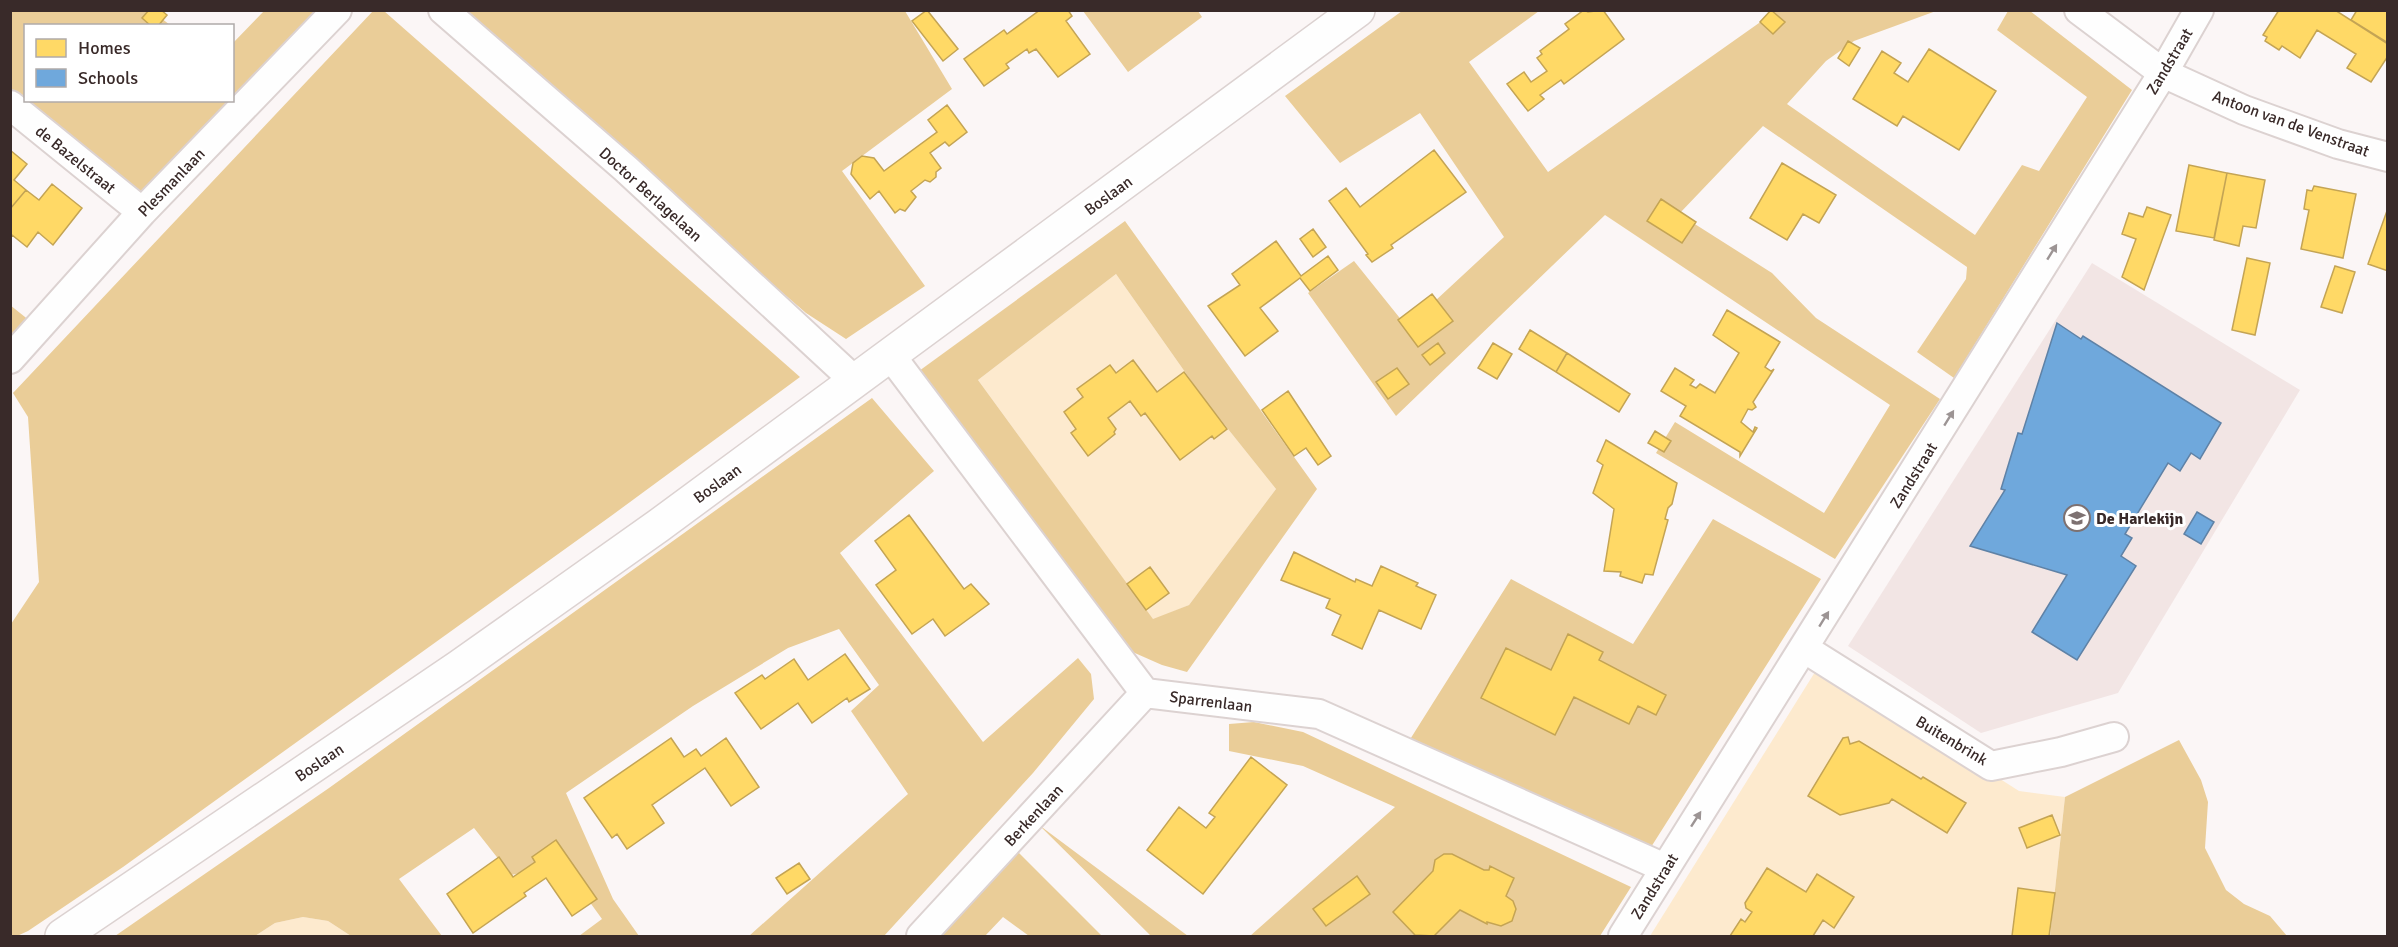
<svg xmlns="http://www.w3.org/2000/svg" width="2398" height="947" viewBox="0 0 2398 947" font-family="Signika,sans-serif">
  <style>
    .built { fill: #f2e5e4 }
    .green { fill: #fdeace }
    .forest { fill: #eacd98; fill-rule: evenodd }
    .homes { fill: #ffd966; stroke: #c4a454; stroke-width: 1.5 }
    .schools { fill: #6fa8dc; stroke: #5f82a6; stroke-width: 1.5 }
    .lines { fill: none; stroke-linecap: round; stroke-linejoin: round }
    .street-casing { stroke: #dcd2d1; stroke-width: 32 }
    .secondary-casing { stroke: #dcd2d1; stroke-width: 36 }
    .street { stroke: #fefefe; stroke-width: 28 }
    .secondary { stroke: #fefefe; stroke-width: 33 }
    .oneway { fill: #9c9494 }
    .labels { text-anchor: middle; stroke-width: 6; stroke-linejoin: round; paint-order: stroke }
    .street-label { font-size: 16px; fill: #392a29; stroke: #fff }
    .poi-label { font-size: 16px; font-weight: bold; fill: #392a29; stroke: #fff; text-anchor: start }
  </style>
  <rect width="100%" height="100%" fill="#fbf6f6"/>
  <path class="built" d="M2092 263 2300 390 2118 693 1981 733 1848 646Z"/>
  <path class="green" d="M1116 274 1204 399 1276 489 1189 605 1153 620 978 380Z
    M1820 664 2019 791 2065 797 2050 936H1650Z
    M303 917 328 921 351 936H255L275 923Z"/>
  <path class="forest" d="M10 11H152L170 25 26 26V100H232L233 43 264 11H316L210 127 138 203 11 102Z
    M373 11H384L800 377 611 516 123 867 28 931 17 936H11V624L39 582 28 417 13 393Z
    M457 11H905L952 89 842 171 925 286 846 339 806 313Z
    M1083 11H1198L1202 17 1128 72Z
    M1402 11H1539L1469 62 1548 172 1776 11H1936L1854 41 1826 61 1787 104 1975 235 2022 165 2039 171 2087 97 1997 30 2008 11H2030L2132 90 1954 378 1917 352 1966 279 1967 267 1763 126 1679 214 1772 273 1816 318 1940 399 1835 559 1656 453 1675 422 1824 513 1890 405 1605 215 1396 416 1308 293 1354 261 1407 327 1504 237 1420 113 1340 163 1285 96Z
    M1125 221 1317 489 1187 672 1162 665 1128 650 919 371ZM1116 274 1204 399 1276 489 1189 605 1153 619 978 380Z
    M10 305 30 321 10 341Z
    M872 398 934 471 840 553 983 742 1078 658 1091 674 1094 699 1033 773 884 936H749L908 794 851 711 879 685 839 629 788 648 693 706 566 793 613 899 639 936H579L602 919 555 854 530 871 511 875 474 828 399 879 442 936H351L328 921 303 917 275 923 255 936H115L329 788Z
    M1713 519 1821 579 1646 855 1409 741 1511 579 1633 644Z
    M1254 722 1303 732 1631 887 1600 936H1250L1395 807 1303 766 1229 751V724Z
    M2179 740 2201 780 2208 802 2205 848 2226 890 2244 904 2270 916 2287 936H2050L2065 797Z
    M1039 825 1188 936H1151Z
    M1017 851 1102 936H1029L1003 917 985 936H942Z"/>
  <path class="homes" d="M149 10H161L167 15 158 26H151L142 18Z
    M927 10 958 49 943 61 912 21Z
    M1040 10H1068L1072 16 1066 21 1090 54 1058 77 1036 49 1029 53 1027 49 1006 64 1009 68 984 86 964 59 1004 30 1007 34Z
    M1584 10 1588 12 1603 10 1624 39 1564 84 1561 80 1540 95 1544 99 1528 111 1507 84 1524 72 1531 82 1547 71 1537 58 1542 54 1540 51 1569 29 1565 24Z
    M1771 10 1785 22 1773 34 1760 22Z
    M2279 10H2335L2388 44V56L2371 82 2347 68 2356 54 2317 30 2300 58 2282 46 2279 50 2265 41 2267 37 2263 35Z
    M2357 10H2388V43L2351 20Z
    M1848 41 1860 48 1849 66 1838 58Z
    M1929 49 1996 91 1959 150 1903 116 1897 126 1853 99 1882 51 1901 63 1894 73 1908 82Z
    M947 105 967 132 949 146 945 142 930 153 941 168 936 172V177L930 182 925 180 911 191 916 197 905 211 900 209 895 213 879 191 870 199 851 174 853 163 862 156 874 158 884 171 937 132 928 120Z
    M10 150 27 164 14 180 26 190 10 209Z
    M1434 150 1466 192 1391 245 1393 248 1372 262 1366 255 1368 254 1329 201 1346 188 1360 207Z
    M1782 163 1836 195 1819 223 1803 214 1787 240 1750 218Z
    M2189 165 2227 173 2214 238 2176 231Z
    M2227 173 2265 180 2256 228 2243 226 2239 246 2214 240Z
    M52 184 82 208 53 245 38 232 27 247 12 235 10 238V209L26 190 39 200Z
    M2314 186 2356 194 2343 258 2301 249 2309 210 2304 209 2307 190 2312 191Z
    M1661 199 1696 222 1682 243 1647 221Z
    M2147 207 2171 215 2144 290 2122 277 2136 239 2122 234 2129 213 2143 217Z
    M2388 208V271L2368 264Z
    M1313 229 1326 247 1313 257 1300 239Z
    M1276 241 1301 276 1328 256 1338 270 1310 291 1300 278 1260 308 1278 331 1245 356 1208 306 1240 285 1232 274Z
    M2247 258 2270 263 2255 335 2232 330Z
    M2335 266 2355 272 2342 313 2321 307Z
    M1432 294 1453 321 1418 347 1398 320Z
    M1727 310 1780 342 1765 367 1771 371 1774 369 1753 402 1756 407 1752 410 1748 409 1741 422 1753 432 1755 427 1757 428 1740 456V452L1680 416 1686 406 1661 391 1675 368 1694 380 1690 385 1696 388 1700 384 1715 393 1739 353 1713 335Z
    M1530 330 1567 353 1556 372 1519 349Z
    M1438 343 1445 353 1430 365 1422 355Z
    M1493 343 1512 354 1497 379 1478 368Z
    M1567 353 1630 394 1619 412 1556 372Z
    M1133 360 1157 392 1184 372 1227 429 1214 439 1212 436 1180 460 1145 413 1141 416 1130 401 1108 418 1116 429 1114 432 1115 434 1088 456 1071 433 1076 429 1064 412 1083 397 1077 389 1110 365 1116 373Z
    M1397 368 1409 384 1388 399 1376 382Z
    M1288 391 1331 456 1318 465 1306 448 1294 456 1262 410Z
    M1655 431 1671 441 1664 452 1648 443Z
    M1606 440 1677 483 1672 504 1668 508 1665 519 1668 520 1653 575 1645 574 1642 583 1620 576 1621 572 1604 571 1614 509 1593 493 1603 465 1597 461Z
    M909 515 964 589 971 584 989 604 945 636 933 619 912 634 876 585 896 570 875 541Z
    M1294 552 1355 582 1356 579 1372 586 1381 566 1418 583 1416 586 1436 595 1421 629 1379 610 1362 649 1332 635 1341 615 1326 608 1330 599 1281 580Z
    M1150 567 1169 593 1146 610 1127 584Z
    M1568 634 1603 652 1599 660 1666 695 1656 715 1638 706 1629 724 1574 697 1555 735 1481 698 1506 648 1551 670Z
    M845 654 870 689 849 702 847 698 812 723 798 703 761 729 735 693 762 675 765 679 794 659 808 680Z
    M1848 737 1850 744 1859 741 1921 779 1923 777 1966 803 1947 833 1892 799 1889 803 1840 815 1808 796 1843 738Z
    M671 738 684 757 696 749 701 756 726 738 759 787 731 806 705 768 652 805 664 823 627 849 617 834 612 838 584 798Z
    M1251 757 1287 785 1203 894 1147 850 1179 807 1206 828 1215 817 1209 813Z
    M2052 815 2060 835 2027 848 2019 828Z
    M556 840 597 899 572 916 546 878 524 893 526 896 473 933 447 894 499 857 513 877 535 862 532 857Z
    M1444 854H1452L1484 870H1489L1490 866 1514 878 1506 896 1513 901 1516 909 1512 921 1501 926 1487 922V924L1460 910 1434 936 1415 935 1393 912 1433 871 1435 860Z
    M799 863 810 879 787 894 776 878Z
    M1767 868 1806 892 1817 874 1854 897 1834 928 1823 920 1813 936H1730L1741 919 1745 922 1752 912 1746 908 1745 903Z
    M1357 876 1370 894 1326 926 1313 909Z
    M2018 888 2055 893 2049 936H2012Z"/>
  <path class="schools" d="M2057 323 2081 339 2083 336 2221 423 2200 459 2191 453 2180 471 2168 463 2125 534 2132 538 2121 556 2136 566 2077 660 2032 632 2067 575 1970 546 2005 490 2001 489 2018 433 2022 434Z
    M2197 512 2214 522 2201 544 2184 534Z"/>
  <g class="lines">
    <defs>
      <path id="street" d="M443 10 626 169 856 382
        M2079 10 2163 73 2244 110 2338 144 2388 157
        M10 105 142 212
        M891 356 1145 693 1319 714 1665 868
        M10 359 142 212 337 10
        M1805 649 1991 766 2061 752 2114 737
        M921 936 1145 693
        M1623 936 2163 73 2199 10"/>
      <path id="secondary" d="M62 936 459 667 658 526 1358 10"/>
    </defs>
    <use href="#street" class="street-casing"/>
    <use href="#secondary" class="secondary-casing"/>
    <use href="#street" class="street"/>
    <use href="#secondary" class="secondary"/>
  </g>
  <defs><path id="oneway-solid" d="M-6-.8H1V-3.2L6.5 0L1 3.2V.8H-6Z" transform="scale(1.5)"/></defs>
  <g class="oneway">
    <use href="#oneway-solid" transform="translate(2052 252) rotate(-58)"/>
    <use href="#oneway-solid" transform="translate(1949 418) rotate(-58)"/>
    <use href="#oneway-solid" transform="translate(1824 619) rotate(-58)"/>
    <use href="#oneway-solid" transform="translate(1696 819) rotate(-57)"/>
  </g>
  <defs>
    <symbol id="school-ring" viewBox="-11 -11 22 22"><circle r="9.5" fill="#fff" stroke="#7d7171" stroke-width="1.5"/><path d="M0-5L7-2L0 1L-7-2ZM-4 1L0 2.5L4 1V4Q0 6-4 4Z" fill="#7d7171"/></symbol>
  </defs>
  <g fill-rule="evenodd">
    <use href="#school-ring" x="2062" y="503" width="30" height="30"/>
  </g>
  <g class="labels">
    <g class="street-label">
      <text transform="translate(2169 61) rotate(-59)" y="6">Zandstraat</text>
      <text transform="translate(2291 123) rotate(20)" y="6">Antoon van de Venstraat</text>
      <text transform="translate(76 159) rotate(39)" y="6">de Bazelstraat</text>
      <text transform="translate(171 182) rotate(-46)" y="6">Plesmanlaan</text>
      <text transform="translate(651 194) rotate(42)" y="6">Doctor Berlagelaan</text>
      <text transform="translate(1108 195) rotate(-36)" y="6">Boslaan</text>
      <text transform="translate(1913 475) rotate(-58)" y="6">Zandstraat</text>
      <text transform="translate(717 483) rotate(-36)" y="6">Boslaan</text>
      <text transform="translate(1211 701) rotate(7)" y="6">Sparrenlaan</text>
      <text transform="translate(1952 740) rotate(31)" y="6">Buitenbrink</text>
      <text transform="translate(319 762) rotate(-34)" y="6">Boslaan</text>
      <text transform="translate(1033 815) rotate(-47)" y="6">Berkenlaan</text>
      <text transform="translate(1654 886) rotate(-58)" y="6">Zandstraat</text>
    </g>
    <g class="poi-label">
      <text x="2096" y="524">De Harlekijn</text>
    </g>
  </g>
  <rect width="2398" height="947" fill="none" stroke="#392a29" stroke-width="24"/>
  <rect x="24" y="24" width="210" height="78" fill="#ffffff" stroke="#b0aaa9" stroke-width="1.5"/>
  <rect x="36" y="39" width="30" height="18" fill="#ffd966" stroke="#b0aaa9" stroke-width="1.5"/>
  <text x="78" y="54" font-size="18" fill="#392a29">Homes</text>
  <rect x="36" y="69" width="30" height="18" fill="#6fa8dc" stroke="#b0aaa9" stroke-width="1.5"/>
  <text x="78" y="84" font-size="18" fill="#392a29">Schools</text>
</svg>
